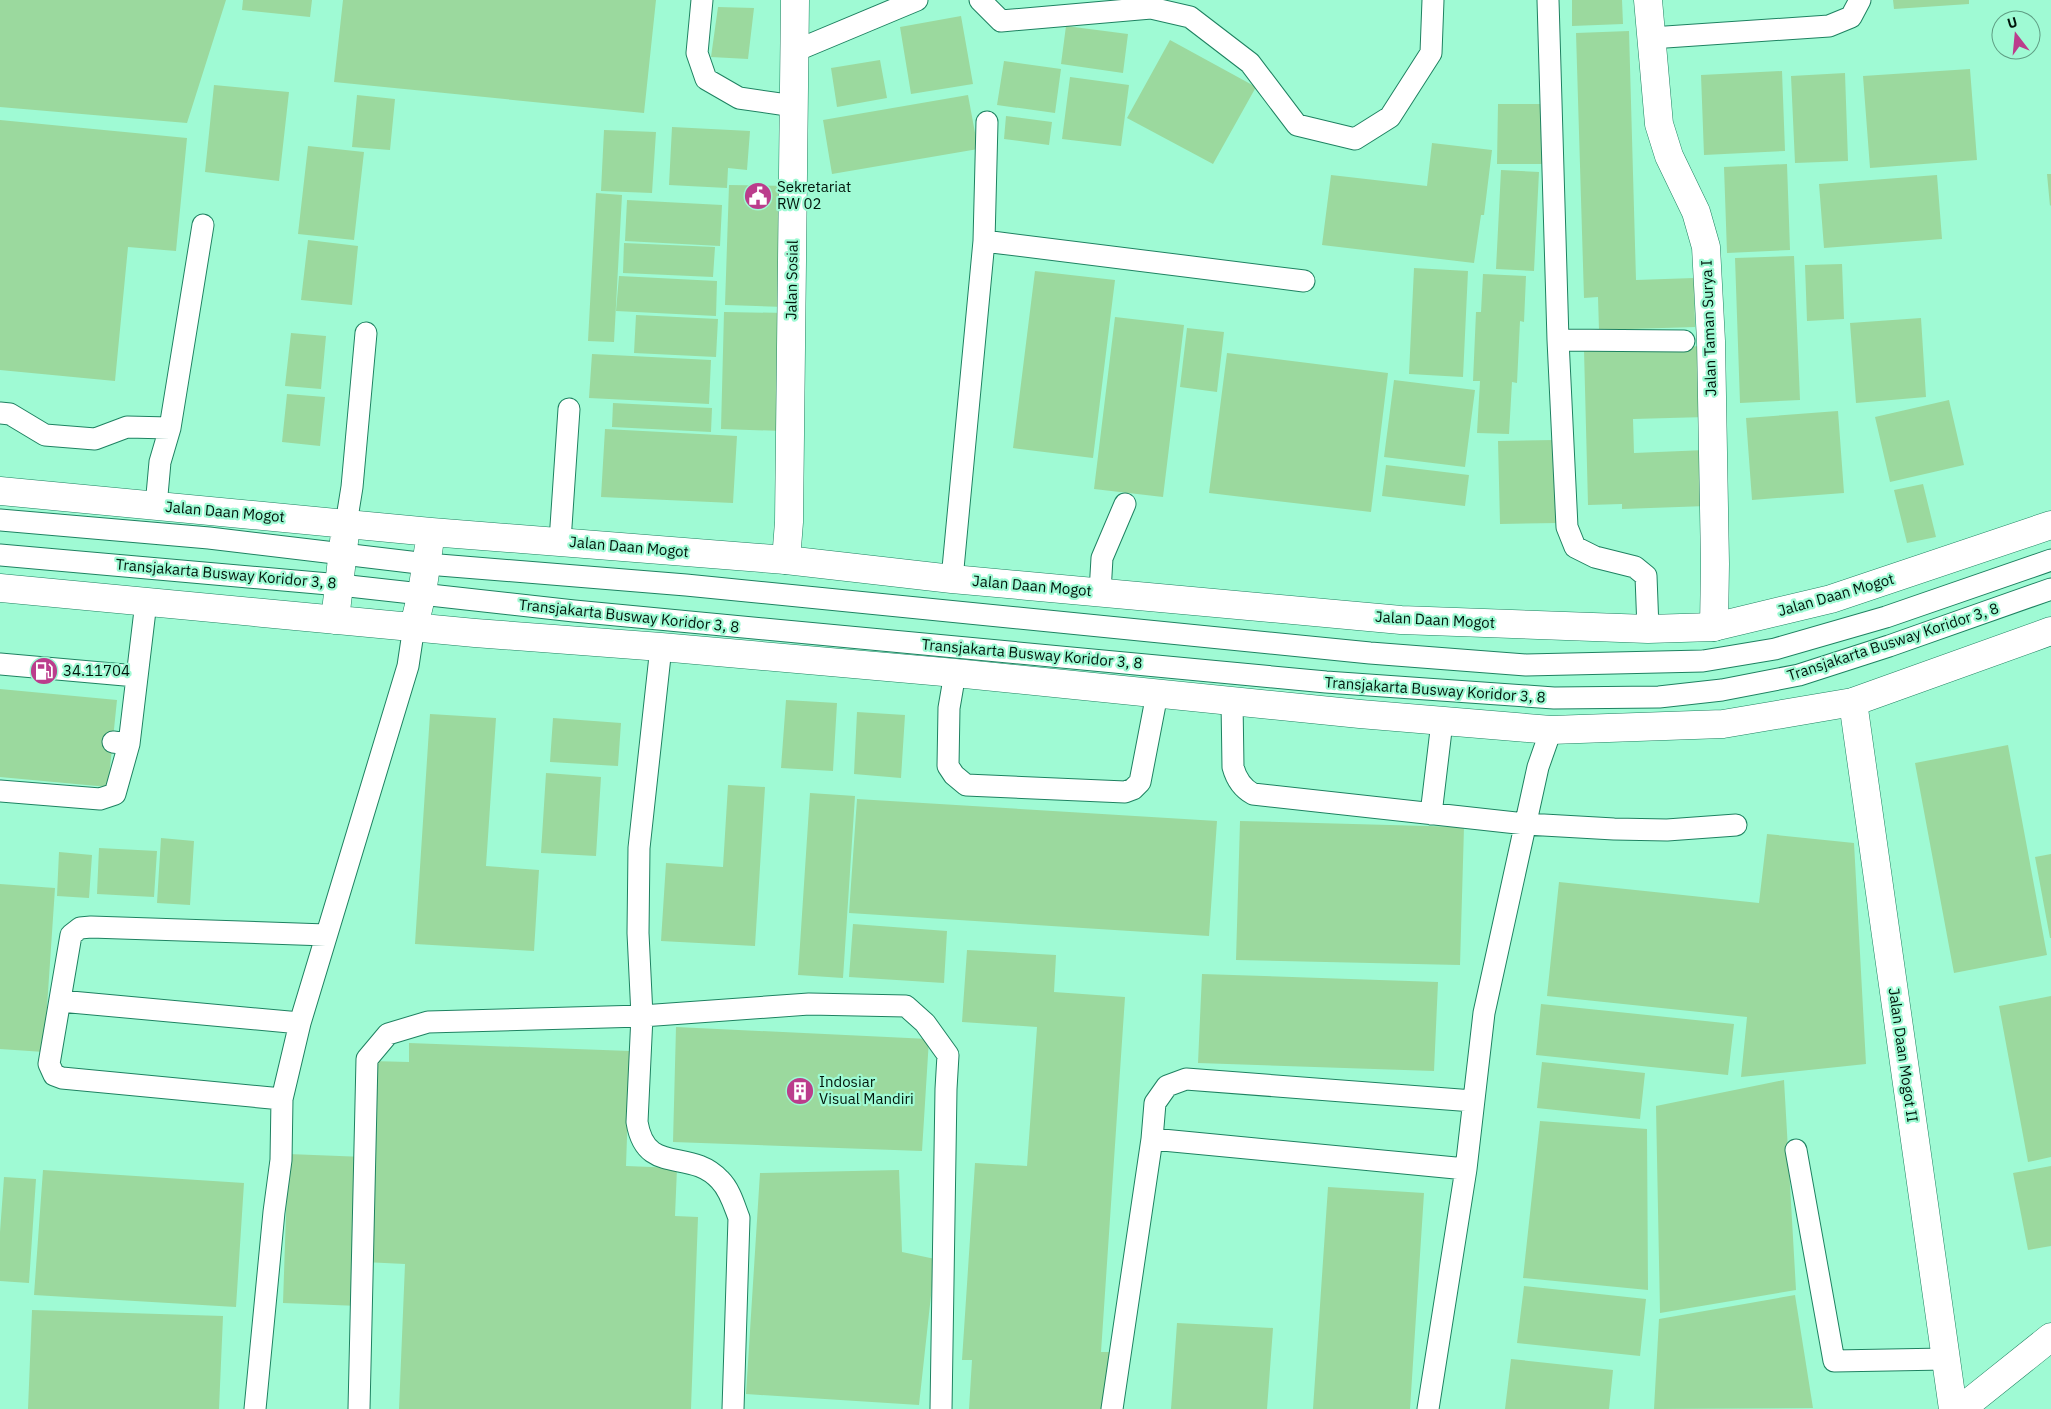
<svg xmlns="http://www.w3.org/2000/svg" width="2051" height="1409" viewBox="0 0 2051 1409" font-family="'IBM Plex Sans',sans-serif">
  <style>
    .building { fill: #9bd99e }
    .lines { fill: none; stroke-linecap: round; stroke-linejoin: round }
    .service-casing { stroke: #1e8261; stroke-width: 23 }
    .minor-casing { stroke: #1e8261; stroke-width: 29 }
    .tertiary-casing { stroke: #1e8261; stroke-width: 29 }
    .trunk-casing { stroke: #1e8261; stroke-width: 29 }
    .service { stroke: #fff; stroke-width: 21 }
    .minor { stroke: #fff; stroke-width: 28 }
    .tertiary { stroke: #fff; stroke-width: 28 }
    .trunk { stroke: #fff; stroke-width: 28 }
    .labels { text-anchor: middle; stroke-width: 4.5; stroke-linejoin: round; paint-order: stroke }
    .poi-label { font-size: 15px; fill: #00150b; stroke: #9ffad4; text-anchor: start }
    .street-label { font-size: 15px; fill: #00150b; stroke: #9ffad4 }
  </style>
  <rect width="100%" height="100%" fill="#9ffad4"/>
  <path class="building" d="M0 0H226L187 123 0 107Z
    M243 0H312L310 17 242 10Z
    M343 0H656L644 113 334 82Z
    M1572 0H1622L1623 24 1572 26Z
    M1893 0H1969V4L1894 9Z
    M718 7 754 8 748 59 711 57Z
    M961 16 973 84 911 94 900 27Z
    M1066 26 1128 34 1123 73 1061 64Z
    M1629 31 1636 280 1694 278 1695 327 1599 330 1598 297 1584 298 1576 33Z
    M1170 40 1256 87 1213 164 1127 118Z
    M880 60 887 98 837 107 831 68Z
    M1004 61 1061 69 1055 113 997 105Z
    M1970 69 1977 160 1870 168 1863 76Z
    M1782 71 1785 151 1704 155 1701 75Z
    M1845 73 1848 161 1795 163 1791 76Z
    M1070 77 1129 85 1121 146 1062 139Z
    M214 85 289 92 279 181 205 172Z
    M357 95 395 99 390 150 352 147Z
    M968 95 978 149 832 174 823 120Z
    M1498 104H1543L1542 164H1497Z
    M1006 116 1052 122 1049 145 1004 139Z
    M0 120 187 138 176 251 128 247 115 381 0 370Z
    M672 127 750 131 747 170 728 168 727 188 669 185Z
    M604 130 656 132 652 193 601 191Z
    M1432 143 1492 150 1484 215H1481L1474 263 1322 245 1331 175 1427 186Z
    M308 146 364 152 354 240 298 234Z
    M1787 164 1790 250 1727 253 1724 167Z
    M1501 170 1539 172 1534 271 1496 269Z
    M2047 174H2051V205L2050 206Z
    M1937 175 1942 239 1824 248 1819 184Z
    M729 185 788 186 784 307 725 305Z
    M596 193 622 195 614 342 588 341Z
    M627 200 722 205 720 246 625 241Z
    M308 240 358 246 352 305 301 300Z
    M624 243 715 247 713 277 623 273Z
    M1794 256 1800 400 1740 403 1735 258Z
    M1842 264 1844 319 1807 321 1805 265Z
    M1414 268 1468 271 1463 377 1409 374Z
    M1035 271 1115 280 1093 458 1013 448Z
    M1483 274 1526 276 1524 322 1520 321 1517 383 1512 382 1509 434 1477 433 1480 381H1473L1476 312H1481Z
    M619 276 717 281 716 316 616 311Z
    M724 312 787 313 783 431 721 429Z
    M636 315 718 319 716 357 634 353Z
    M1115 317 1184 325 1163 497 1094 489Z
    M1921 318 1926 397 1856 403 1850 323Z
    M1187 328 1224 332 1217 392 1180 387Z
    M291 333 326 336 321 389 285 386Z
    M1704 346 1706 417 1633 419 1634 453 1706 450 1707 506 1622 509V504L1588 505 1584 350Z
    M1227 353 1388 373 1371 512 1209 493Z
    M592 354 711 360 709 404 589 398Z
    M1394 380 1475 390 1465 467 1384 457Z
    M287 394 325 397 320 446 282 442Z
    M1949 400 1964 465 1890 482 1875 417Z
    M613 403 712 408 711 432 612 427Z
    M1838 411 1844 493 1752 500 1746 418Z
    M605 429 737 436 733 503 601 497Z
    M1555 440 1558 523 1500 524 1498 441Z
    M1386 465 1469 475 1465 506 1382 496Z
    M1923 484 1936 537 1907 543 1894 490Z
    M0 689 117 700 108 787 0 777Z
    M786 700 837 703 833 771 781 768Z
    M857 712 905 715 901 778 854 774Z
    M430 714 496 718 486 866 539 870 534 951 415 944Z
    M553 718 621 723 618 766 550 762Z
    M2008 745 2047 955 1954 973 1915 763Z
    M546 773 601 777 596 856 541 853Z
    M728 785 765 787 755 946 661 941 666 863 723 867Z
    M810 793 855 796 843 978 798 975Z
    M857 799 1217 821 1209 936 849 913Z
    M1240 821 1464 827 1460 965 1236 960Z
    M1767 834 1854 843 1866 1064 1741 1077 1747 1017 1547 996 1559 882 1759 903Z
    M161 838 194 841 190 905 157 903Z
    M99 848 157 851 154 897 97 894Z
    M59 852 92 855 89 898 57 896Z
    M2051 854V938H2050L2035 857Z
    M0 884 55 888 44 1052 0 1049Z
    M853 924 947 931 944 983 849 977Z
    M967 950 1056 955 1054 992 1125 997 1101 1352H1110L1106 1409H969L972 1360H962L975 1163 1027 1166 1037 1027 962 1022Z
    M1202 974 1438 982 1434 1071 1198 1063Z
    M2051 996V1157L2028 1162 1999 1006Z
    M1541 1004 1734 1024 1728 1075 1536 1055Z
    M676 1027 929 1039 922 1151 673 1142Z
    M409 1043 630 1051 626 1166 677 1168 675 1216 698 1217 691 1409H399L405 1264 364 1262 371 1061 409 1062Z
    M1542 1062 1645 1073 1640 1119 1537 1108Z
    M1784 1080 1796 1290 1660 1313 1656 1106Z
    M1540 1121 1647 1129 1648 1290 1523 1278Z
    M288 1154 365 1157 359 1306 283 1303Z
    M2051 1166V1246L2028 1250 2013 1173Z
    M43 1170 244 1183 236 1307 34 1295Z
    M899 1170 902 1252 935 1259 919 1405 746 1394 760 1173Z
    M4 1177 36 1179 29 1283 0 1281V1232Z
    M1328 1187 1424 1193 1410 1409H1313Z
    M1524 1286 1646 1299 1640 1356 1517 1343Z
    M1795 1295 1813 1408 1654 1409 1659 1319Z
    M32 1310 223 1316 219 1409H28Z
    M1177 1323 1273 1328 1267 1409H1171Z
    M1511 1359 1613 1370 1609 1409H1505Z"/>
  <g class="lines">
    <defs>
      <path id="service" d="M702 0 697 53 706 79 739 98 794 106
        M980 0 1001 21 1151 8 1190 17 1250 63 1297 125 1355 139 1390 117 1431 53 1433 0
        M1548 0 1558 340 1567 527 1575 547 1595 557 1635 567 1646 576 1648 629
        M1651 38 1829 26 1851 17 1860 0
        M795 51 917 0
        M984 241 1304 281
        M1558 340 1684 341
        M0 413 10 414 45 435 95 439 127 427 170 428
        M156 506 160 462 170 428 203 225
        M0 520 209 538 427 564 686 585 1370 653 1526 665 1703 661 1775 649 1886 617 2051 560
        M346 524 352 487 366 333
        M560 541 569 409
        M0 555 340 585 574 611 1326 682 1554 698 1659 697 1722 690 1799 675 1889 646 2051 589
        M952 579 984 241 987 122
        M1100 592 1102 558 1125 504
        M661 647 639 848 638 933 642 1016 809 1004 906 1006 925 1023 948 1055 946 1089 941 1409
        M0 664 136 676
        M955 673 949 708 948 766 954 775 966 785 1125 792 1133 789 1140 782 1157 694
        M1232 701 1233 767C1236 778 1242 788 1253 794L1526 824 1614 829 1667 830 1736 825
        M113 742 129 744 146 602
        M0 791 100 799 115 794 129 744
        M1431 814 1442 722
        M60 1001 300 1023
        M282 1099 62 1078 54 1075 49 1064 71 935 80 928 91 927 326 935
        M1152 1139 1155 1103 1167 1086 1186 1079 1473 1101
        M1796 1150 1834 1361 1945 1359
        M255 1409 274 1212 281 1160 282 1099 300 1023 408 666 414 626
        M359 1409 367 1059 388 1034 428 1022 642 1016 637 1122C646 1177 690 1147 720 1180 730 1190 734 1205 739 1218L733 1409
        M1112 1409 1152 1139 1466 1169
        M1428 1409 1466 1169 1484 1013 1538 767 1551 730"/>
      <path id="minor" d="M1648 0 1659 124 1669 156 1696 212 1706 247 1711 341 1715 564 1714 627
        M786 560 789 522 795 0
        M1961 1409 2051 1337"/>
      <path id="tertiary" d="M1853 702 1953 1409"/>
      <path id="trunk" d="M0 491 431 532 786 560 952 579 1401 620 1648 629 1714 627 1831 599 2051 525
        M0 588 475 633 661 647 955 673 1360 714 1551 730 1723 724 1853 702 2051 631
        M335 620 346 524
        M414 626 422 593 431 532"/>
    </defs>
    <use href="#service" class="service-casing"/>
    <use href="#minor" class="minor-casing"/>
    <use href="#tertiary" class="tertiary-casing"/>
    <use href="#trunk" class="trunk-casing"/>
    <use href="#service" class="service"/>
    <use href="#minor" class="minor"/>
    <use href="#tertiary" class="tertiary"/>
    <use href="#trunk" class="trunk"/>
  </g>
  <defs>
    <symbol id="civic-disc" viewBox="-11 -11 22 22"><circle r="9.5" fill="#bb3d8c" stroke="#9ffad4"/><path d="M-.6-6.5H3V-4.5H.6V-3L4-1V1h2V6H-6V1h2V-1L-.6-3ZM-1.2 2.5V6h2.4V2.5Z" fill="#fff"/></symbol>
    <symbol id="fuel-disc" viewBox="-11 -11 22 22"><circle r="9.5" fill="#bb3d8c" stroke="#9ffad4"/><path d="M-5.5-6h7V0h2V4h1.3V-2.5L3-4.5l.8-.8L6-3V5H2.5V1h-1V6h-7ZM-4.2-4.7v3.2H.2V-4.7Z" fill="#fff"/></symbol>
    <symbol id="building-disc" viewBox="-11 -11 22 22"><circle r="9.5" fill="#bb3d8c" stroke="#9ffad4"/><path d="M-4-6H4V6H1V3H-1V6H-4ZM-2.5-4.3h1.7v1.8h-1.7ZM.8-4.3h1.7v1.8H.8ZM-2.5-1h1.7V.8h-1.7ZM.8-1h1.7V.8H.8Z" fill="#fff"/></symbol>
  </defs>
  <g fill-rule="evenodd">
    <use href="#civic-disc" x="742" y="180" width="32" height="32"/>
    <use href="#fuel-disc" x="28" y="655" width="32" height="32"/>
    <use href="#building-disc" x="784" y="1075" width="32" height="32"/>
  </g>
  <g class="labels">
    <g class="poi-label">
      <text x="777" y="192">Sekretariat<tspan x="777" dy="17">RW 02</tspan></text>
      <text x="63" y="676">34.11704</text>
      <text x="819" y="1087">Indosiar<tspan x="819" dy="17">Visual Mandiri</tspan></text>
    </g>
    <g class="street-label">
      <text transform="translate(792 280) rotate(-89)" y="5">Jalan Sosial</text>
      <text transform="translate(1709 328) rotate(-92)" y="5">Jalan Taman Surya I</text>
      <text transform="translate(225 512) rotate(5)" y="5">Jalan Daan Mogot</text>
      <text transform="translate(629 547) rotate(5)" y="5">Jalan Daan Mogot</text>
      <text transform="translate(226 574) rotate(5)" y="5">Transjakarta Busway Koridor 3, 8</text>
      <text transform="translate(1032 586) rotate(5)" y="5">Jalan Daan Mogot</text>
      <text transform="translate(1836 595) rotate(-16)" y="5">Jalan Daan Mogot</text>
      <text transform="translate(629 616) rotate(6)" y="5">Transjakarta Busway Koridor 3, 8</text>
      <text transform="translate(1435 620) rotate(3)" y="5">Jalan Daan Mogot</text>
      <text transform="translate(1893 642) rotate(-18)" y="5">Transjakarta Busway Koridor 3, 8</text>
      <text transform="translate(1032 654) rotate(5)" y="5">Transjakarta Busway Koridor 3, 8</text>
      <text transform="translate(1435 690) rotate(4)" y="5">Transjakarta Busway Koridor 3, 8</text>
      <text transform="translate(1903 1055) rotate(82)" y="5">Jalan Daan Mogot II</text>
    </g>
  </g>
  <g transform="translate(2016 35) rotate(344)"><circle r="24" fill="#9ffad4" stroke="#5f9e84"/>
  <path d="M0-4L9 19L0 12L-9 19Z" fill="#bb3d8c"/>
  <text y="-8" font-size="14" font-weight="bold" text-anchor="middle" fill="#00150b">U</text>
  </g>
</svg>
